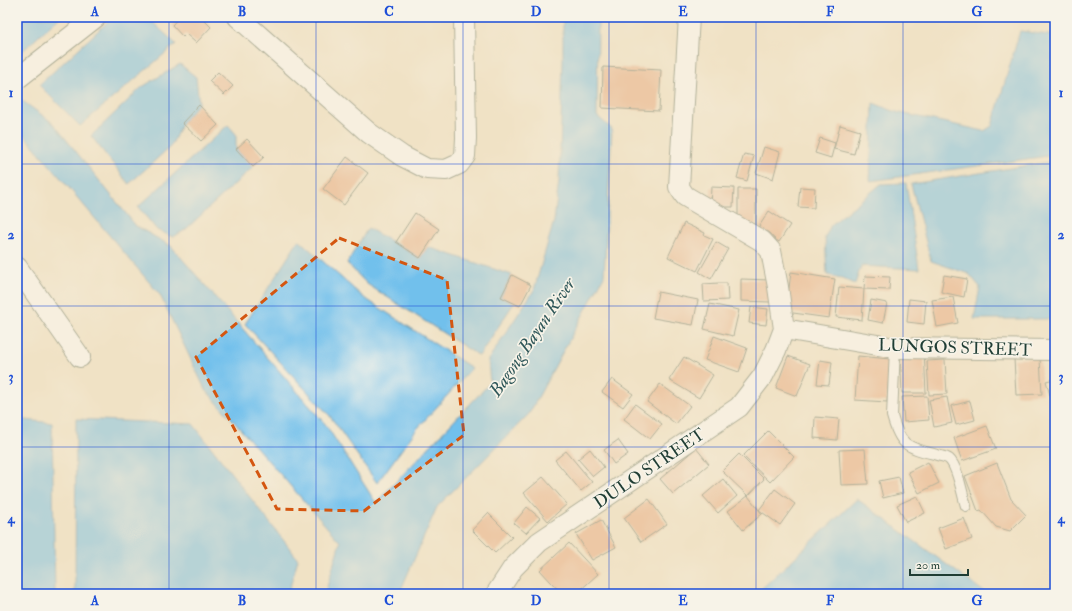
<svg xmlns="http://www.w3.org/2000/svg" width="1072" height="611" viewBox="0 0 1072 611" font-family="'IM FELL Double Pica',serif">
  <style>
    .water { fill: #71c0ec; stroke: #487e90 }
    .building { fill: #e8a97f }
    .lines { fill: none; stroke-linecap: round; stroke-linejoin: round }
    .service-casing { stroke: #687767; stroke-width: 12 }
    .minor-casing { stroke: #687767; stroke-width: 22 }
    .service { stroke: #fff; stroke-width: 10 }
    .minor { stroke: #fff; stroke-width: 20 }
    .marked { fill: none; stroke: #d45610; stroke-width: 3; stroke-dasharray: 8 5; stroke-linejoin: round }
    .grid { fill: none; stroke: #1d4ed8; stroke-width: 1; stroke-opacity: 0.55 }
    .labels { text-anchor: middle; stroke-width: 3.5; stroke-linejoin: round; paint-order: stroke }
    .street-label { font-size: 17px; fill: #1f3d34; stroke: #f7f3e8 }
    .water-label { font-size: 18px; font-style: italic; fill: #2f5759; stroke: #f7f3e8 }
    .neatline { fill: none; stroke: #1d4ed8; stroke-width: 1.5 }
    .grid-label { font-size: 13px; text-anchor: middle; font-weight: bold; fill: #1d4ed8 }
  </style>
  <rect width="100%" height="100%" fill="#f7f3e8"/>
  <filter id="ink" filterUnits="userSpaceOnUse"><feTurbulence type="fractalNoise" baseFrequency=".025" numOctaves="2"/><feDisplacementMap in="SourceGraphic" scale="8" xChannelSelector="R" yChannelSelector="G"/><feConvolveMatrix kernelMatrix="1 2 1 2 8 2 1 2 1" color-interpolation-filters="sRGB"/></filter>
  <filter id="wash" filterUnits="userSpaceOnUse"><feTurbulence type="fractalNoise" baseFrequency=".012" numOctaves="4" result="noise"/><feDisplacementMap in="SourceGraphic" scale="16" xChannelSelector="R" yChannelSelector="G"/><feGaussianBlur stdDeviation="0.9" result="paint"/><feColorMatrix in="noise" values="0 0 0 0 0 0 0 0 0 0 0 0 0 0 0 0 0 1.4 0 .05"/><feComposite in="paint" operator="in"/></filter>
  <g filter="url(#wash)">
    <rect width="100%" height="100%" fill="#f0e2c5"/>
    <path class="water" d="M17 17H60L17 56Z
      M113 17H147L176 44 80 126 39 85Z
      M563 17H598L597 116 612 129 604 276 529 414 437 507 399 594H325L340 542 205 389 160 295 25 136 17 129V97L53 123 136 226 171 246 326 425 376 503 490 383 488 360 534 290 554 221 559 181 563 62Z
      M1020 31 1055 36V155L870 181 873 103 896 112 984 131 992 126Z
      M180 64 196 77 199 103 182 123 171 146 129 184 91 136 142 87Z
      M228 125 236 134V149L253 167 185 230 173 237 157 230 138 207Z
      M1055 161V319H974L980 287 969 274 931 261 911 184Z
      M906 183 919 269 861 266 855 284 842 278 827 275 825 237 831 225 881 184Z
      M368 228 420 258 428 247 512 275 501 297 514 303 479 356 367 284 347 263Z
      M299 240 363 297 472 368 416 430 377 483 330 416 245 324Z
      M17 419 52 423 55 594H17Z
      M76 419 193 424 298 559 288 594H75Z
      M857 499 987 594H756Z"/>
    <g id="blocks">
      <path class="building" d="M179 17H206L204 20 211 27 196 43 186 34 183 37 172 25Z
        M603 67 661 70 659 111 602 108Z
        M218 72 233 86 224 95 209 81Z
        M199 105 218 125 201 141 182 123Z
        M840 125 860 131 854 154 834 149Z
        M820 138 835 143 831 158 815 153Z
        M247 139 264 157 253 167 236 149Z
        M764 147 780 152 773 179 756 173Z
        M744 154 754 156 747 181 737 178Z
        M347 157 368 173 344 205 323 189Z
        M711 187 734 188 733 207H710Z
        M800 187 815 188 814 208 798 207Z
        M738 189H756V224H738Z
        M769 211 790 225 779 242 758 228Z
        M415 213 439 229 420 258 396 242Z
        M684 223 705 233 704 235 713 239 697 271 668 257Z
        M716 242 728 249 711 279 699 272Z
        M791 272 835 279 829 318 786 312Z
        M512 275 531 285 520 306 501 297Z
        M944 275 967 279 964 297 941 292Z
        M865 276 890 277 889 290 864 289Z
        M741 279 770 280V302L741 301Z
        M719 283H727L728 300 704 301 703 284Z
        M839 287 864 289 862 320 836 317Z
        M658 292 698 300 693 325 653 318Z
        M953 297 958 323 937 327 932 300Z
        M909 299 926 301 924 324 907 322Z
        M871 300 887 303 883 323 868 320Z
        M710 304 739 310 733 336 704 329Z
        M751 307 768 309 766 325 749 323Z
        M714 336 747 348 739 372 705 360Z
        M924 349 926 393H902L900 350Z
        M788 356 810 364 797 396 776 388Z
        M858 356 890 359 887 402 855 400Z
        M684 357 713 375 699 398 669 380Z
        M1040 358 1042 394 1016 395 1014 359Z
        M820 360 832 362 829 385 817 384Z
        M945 360 947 394 929 395 927 361Z
        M612 379 633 394 623 407 602 392Z
        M1055 379V413L1046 381Z
        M660 384 690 406 676 424 647 402Z
        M927 396 929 420 904 422 902 397Z
        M947 397 952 423 934 427 929 400Z
        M970 401 975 420 956 425 951 406Z
        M635 404 662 424 650 439 624 419Z
        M815 417 839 419 837 440 814 438Z
        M987 426 996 449 962 461 954 438Z
        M768 431 794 457 770 482 743 456Z
        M618 440 628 454 614 464 604 450Z
        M696 448 709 464 673 494 660 479Z
        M590 449 604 467 593 476 578 459Z
        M865 449 868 484 841 485 839 450Z
        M566 451 592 482 581 491 555 460Z
        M739 454 764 479 748 496 722 471Z
        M928 462 939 483 919 493 908 472Z
        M997 463 1011 499 1026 515 1010 531 996 527 981 510 978 511 965 476Z
        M543 477 567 504 548 521 524 493Z
        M899 477 903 493 883 498 879 481Z
        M723 479 737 496 718 513 703 496Z
        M775 489 795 504 780 525 759 510Z
        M748 496 762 514 743 530 728 511Z
        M917 496 925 513 906 522 897 505Z
        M649 499 667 524 641 542 624 518Z
        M527 507 540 518 526 533 514 523Z
        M488 513 512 537 495 553 472 530Z
        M964 518 972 539 946 549 938 528Z
        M601 520 616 547 592 560 576 534Z
        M569 543 598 574 576 594H562L540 570Z"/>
    </g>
  </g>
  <g filter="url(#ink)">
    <use href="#blocks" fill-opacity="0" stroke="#687767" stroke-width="1"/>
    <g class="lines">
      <defs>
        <path id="service" d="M895 348 892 416C900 445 906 447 934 454 938 456 945 456 949 459 958 467 962 494 966 506"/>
        <path id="minor" d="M238 17 369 133 402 156 427 169 446 170 459 164 465 156 466 138 464 17
          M17 79 96 17
          M17 267 80 357
          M784 329 895 348 1055 350
          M496 594 513 568 539 542 739 407 763 376 776 350 784 329 778 287 771 251 762 241 685 196 679 187 689 17"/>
      </defs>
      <use href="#service" class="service-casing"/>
      <use href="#minor" class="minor-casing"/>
      <use href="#service" class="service"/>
      <use href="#minor" class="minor"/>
    </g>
  </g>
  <path d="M0 0H1072V611H0ZM339 238 447 280 464 435 364 511 277 509 196 357Z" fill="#f0e2c5" fill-opacity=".55" fill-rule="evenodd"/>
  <path class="marked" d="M339 238 447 280 464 435 364 511 277 509 196 357Z"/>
  <path class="grid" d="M169 17V594M316 17V594M463 17V594M609 17V594M756 17V594M903 17V594M17 164H1055M17 306H1055M17 447H1055"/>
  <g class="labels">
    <g class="street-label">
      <text transform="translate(955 347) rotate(2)" y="6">LUNGOS STREET</text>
      <text transform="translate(649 468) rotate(-34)" y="6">DULO STREET</text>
    </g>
    <g class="water-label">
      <text transform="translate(532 337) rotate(-56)" y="6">Bagong Bayan River</text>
    </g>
  </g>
  <rect width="1072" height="611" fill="none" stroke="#f7f3e8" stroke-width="44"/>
  <path d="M910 569v6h58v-6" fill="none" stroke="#1f3d34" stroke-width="2"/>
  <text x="916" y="569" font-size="12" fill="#1f3d34" stroke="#f7f3e8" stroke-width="3" paint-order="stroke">20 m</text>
  <rect x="22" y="22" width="1028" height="567" class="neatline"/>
  <g class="grid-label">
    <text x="95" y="16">A</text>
    <text x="242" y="16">B</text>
    <text x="389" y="16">C</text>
    <text x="536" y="16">D</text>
    <text x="683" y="16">E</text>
    <text x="830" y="16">F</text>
    <text x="977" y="16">G</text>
    <text x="11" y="97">1</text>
    <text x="1061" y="97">1</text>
    <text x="11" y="239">2</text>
    <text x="1061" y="239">2</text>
    <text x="11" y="381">3</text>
    <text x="1061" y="381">3</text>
    <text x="11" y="523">4</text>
    <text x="1061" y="523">4</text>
    <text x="95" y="605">A</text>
    <text x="242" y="605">B</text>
    <text x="389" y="605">C</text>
    <text x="536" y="605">D</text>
    <text x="683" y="605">E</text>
    <text x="830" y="605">F</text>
    <text x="977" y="605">G</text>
  </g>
</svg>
